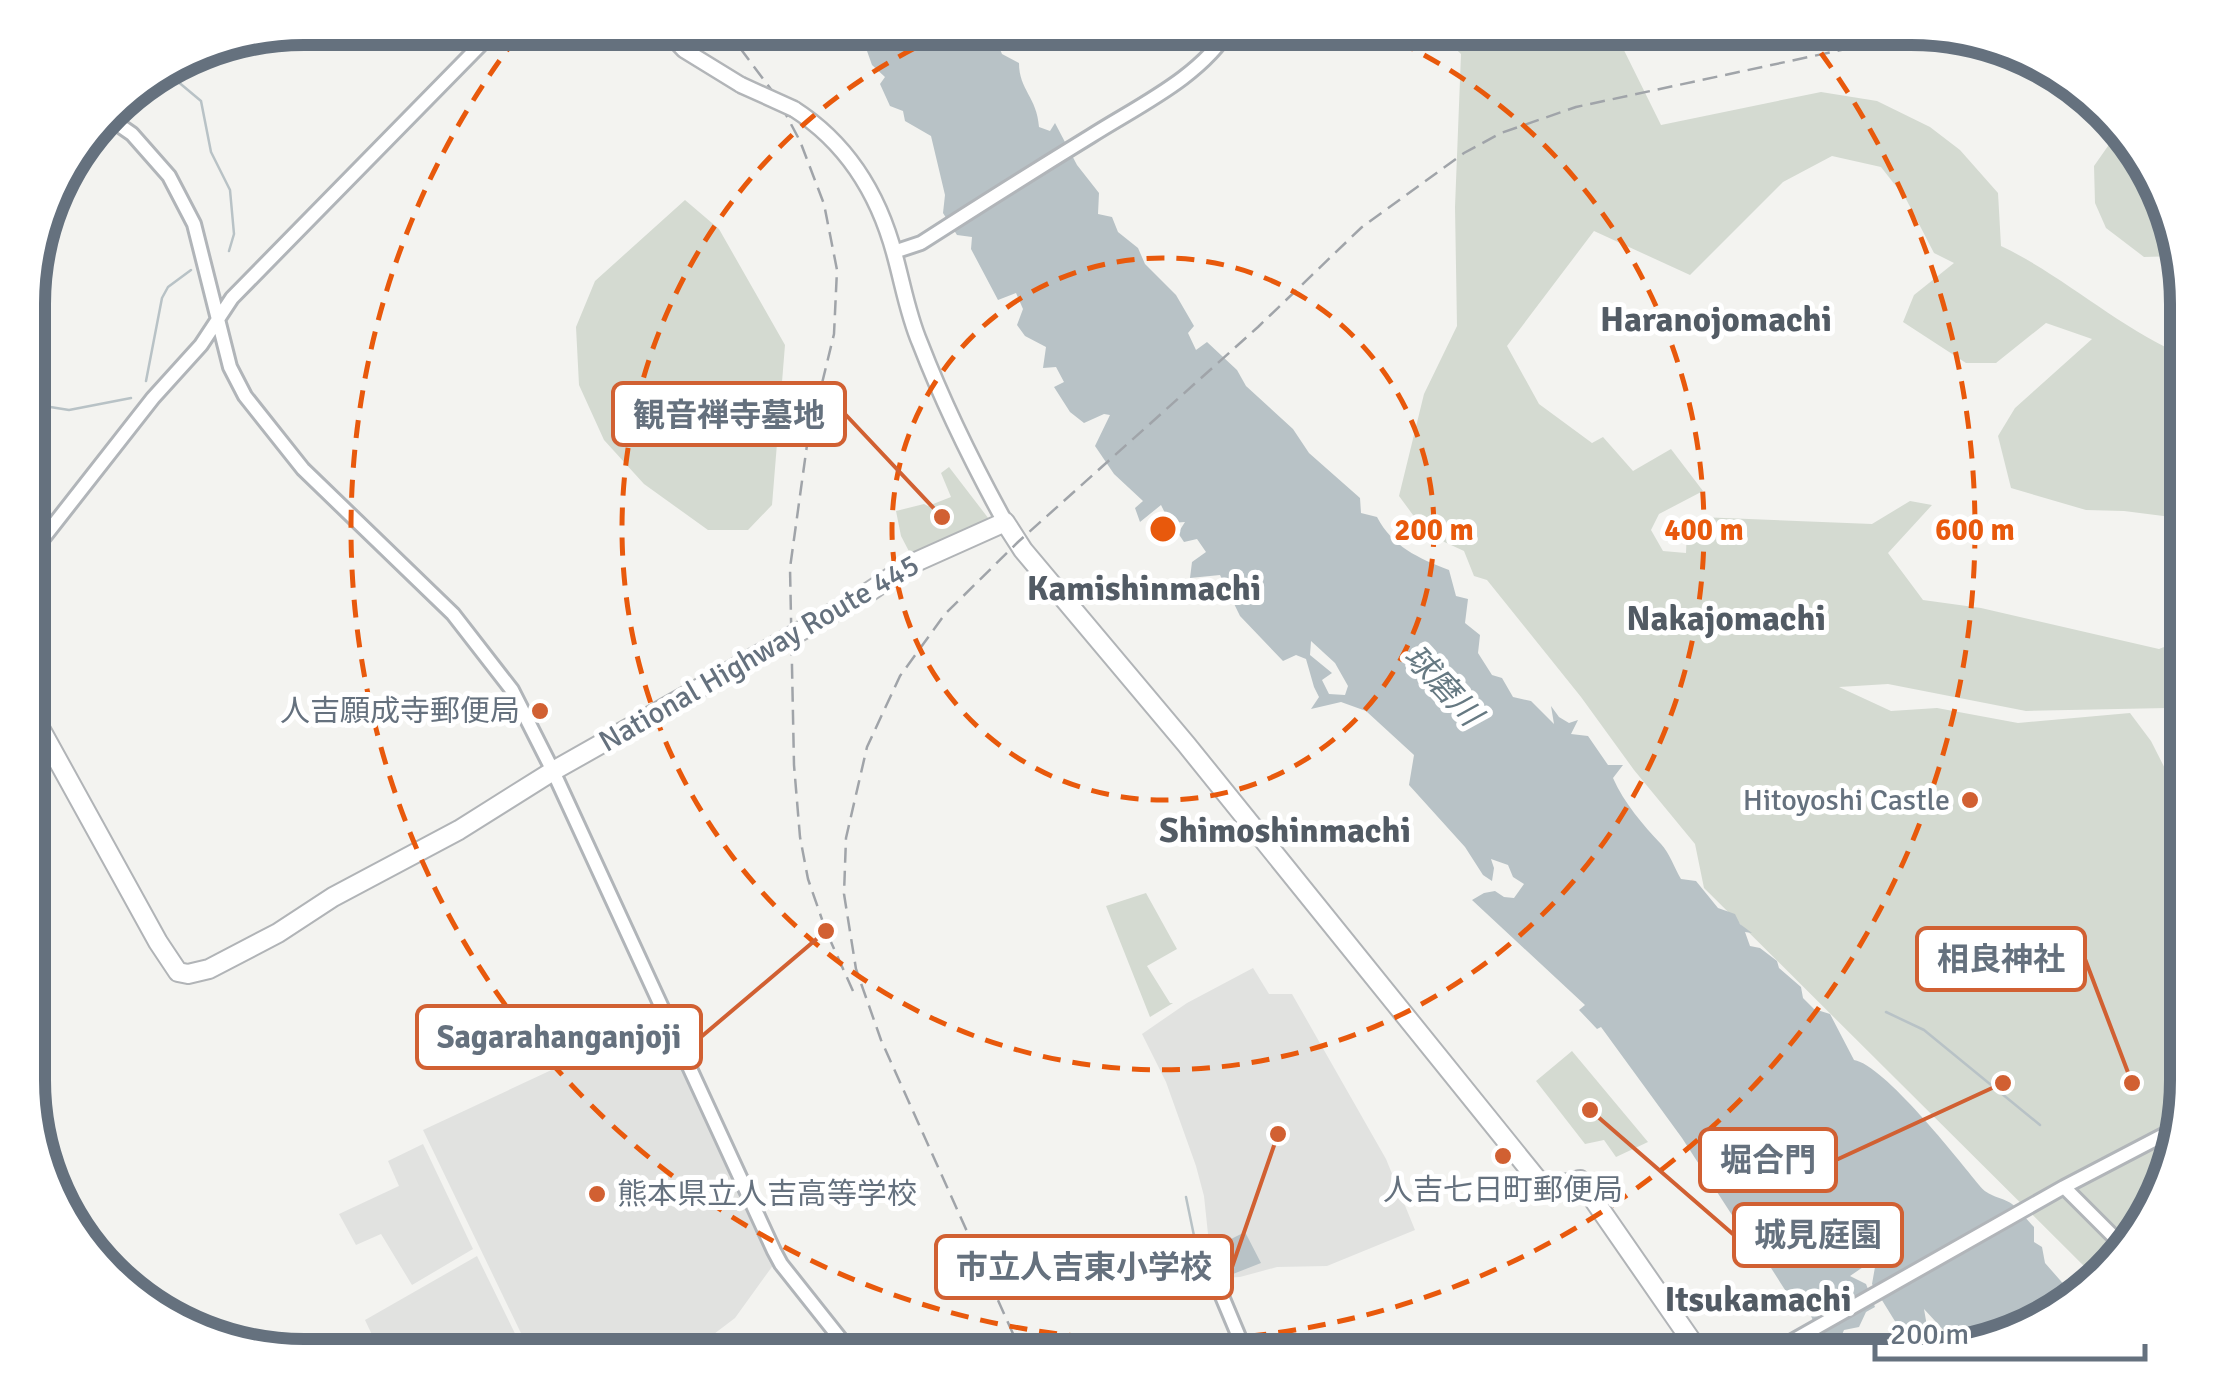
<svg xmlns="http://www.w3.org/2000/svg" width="2215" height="1384" viewBox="0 0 2215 1384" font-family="Signika,'Noto Sans JP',sans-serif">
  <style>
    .built { fill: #e1e2e0 }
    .green { fill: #d4dad1 }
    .water { fill: #b8c2c6; fill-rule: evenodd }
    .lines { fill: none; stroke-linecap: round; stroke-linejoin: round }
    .stream { stroke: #b8c2c6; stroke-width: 2.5 }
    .secondary-casing { stroke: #b1b5b9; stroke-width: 18 }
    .primary-casing { stroke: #b2b5b8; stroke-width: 19 }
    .highway-casing { stroke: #b1b4b7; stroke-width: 22 }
    .secondary { stroke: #fff; stroke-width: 12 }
    .primary { stroke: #fff; stroke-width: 14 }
    .highway { stroke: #fff; stroke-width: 18 }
    .rail { stroke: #a0a4a9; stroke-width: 2.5; stroke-dasharray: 15 8; stroke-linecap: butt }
    .primary-bridge-casing { stroke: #b2b5b8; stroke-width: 19; stroke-linecap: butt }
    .primary-bridge { stroke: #fff; stroke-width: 14 }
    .ring { fill: none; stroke: #e8590c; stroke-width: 5; stroke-dasharray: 18 12 }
    .poi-dot { fill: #d16032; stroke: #fff; stroke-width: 4 }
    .labels { text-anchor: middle; stroke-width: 10; stroke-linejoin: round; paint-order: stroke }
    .street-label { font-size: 30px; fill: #65717e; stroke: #fff }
    .poi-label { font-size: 30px; fill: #65717e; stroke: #fff; text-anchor: end }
    .water-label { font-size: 32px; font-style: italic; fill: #667982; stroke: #fff }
    .quarter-label { font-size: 35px; font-weight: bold; fill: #525b64; stroke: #fff }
    .rim { fill: none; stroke: #65717e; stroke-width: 12 }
    .centre { fill: #e8590c; stroke: #fff; stroke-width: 5 }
    .ring-label { font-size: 30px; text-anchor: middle; font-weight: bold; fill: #e8590c; stroke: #fff; stroke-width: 10; stroke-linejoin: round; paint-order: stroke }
    .leader { fill: none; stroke: #d16032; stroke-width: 4 }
    .callout-dot { fill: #d16032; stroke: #fff; stroke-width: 4 }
    .callout { fill: #fff; stroke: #d16032; stroke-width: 4 }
    .callout-label { font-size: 32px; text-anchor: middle; font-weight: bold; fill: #65717e }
  </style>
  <rect width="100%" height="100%" fill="#f3f3f0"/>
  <path class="built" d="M1253 968 1269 994H1292L1386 1159 1415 1230 1327 1266 1277 1267 1240 1277 1222 1278 1216 1276 1210 1253 1204 1196 1196 1166 1166 1082 1142 1034 1187 1003Z
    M661 1019 774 1264 735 1318 685 1356H532L423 1130Z
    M423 1144 473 1249 412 1285 381 1234 356 1245 339 1214 399 1186 388 1161Z
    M477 1256 526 1356H382L365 1320Z"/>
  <path class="green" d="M1427 28H1613L1661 125 1821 92 1877 101 1930 127 1960 150 1998 193 2001 246C2066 277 2120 329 2187 357V519L2124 511 2086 510 2011 488 1998 436 2015 408 2092 339 2046 323 1996 363H1966L1903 322 1914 295 1954 263 1934 253 1906 199 1881 167 1832 156 1783 182 1690 275 1594 231 1507 346 1539 404 1592 443 1603 437 1633 471 1671 449 1703 491 1659 514 1651 530 1663 551 1686 553 1687 527 1699 517 1872 524 1910 501 1932 505 1888 553 1923 600 1981 608 2159 649 2187 638V724L2167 708 2026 711 1888 684 1839 687 1891 711 1937 708 2018 723 2130 713 2151 741 2187 812V1098L2141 1233 2095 1277 1704 888 1695 844 1634 770 1581 697 1487 580 1474 576 1464 551 1427 534 1399 496 1424 394 1457 326 1455 207 1461 54 1438 32Z
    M2121 134 2150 165 2178 256 2144 257 2106 228 2095 203 2094 166 2115 136Z
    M685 200 719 229 785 345 772 505 748 530H708L644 484 604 440 579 385 576 327 595 281Z
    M949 467 992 523 913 559 901 536 896 511 924 504 928 506 951 497 941 473Z
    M1146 893 1177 949 1147 966 1170 1003H1173L1150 1017 1106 906Z
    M1572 1051 1648 1142 1616 1157 1604 1140 1585 1144 1536 1081Z"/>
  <path class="water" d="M845 28H985L996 40 1002 54 1019 63C1019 90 1037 97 1039 127L1050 131 1055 123 1077 165 1099 193 1098 214 1112 217 1118 232 1138 248 1145 264 1176 295 1194 326 1188 333 1196 350 1207 342 1237 370 1246 386 1293 429 1309 453 1360 498 1361 513 1377 517C1393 547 1418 558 1449 570L1456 596 1468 599 1465 623 1480 635 1478 653 1492 675 1502 678 1513 697 1531 701 1554 724 1551 706 1559 717 1569 723 1578 720 1571 734 1588 736 1608 765H1623L1613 778C1624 803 1643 825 1661 844 1669 852 1675 869 1681 879L1696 881 1718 908 1735 914 1740 924 1752 933 1745 932 1750 946 1760 948 1777 961 1779 968 1801 987 1803 998 1814 1009 1830 1014 1854 1060C1884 1065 1958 1159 1979 1185 1989 1198 2001 1196 2012 1204 2020 1210 2027 1220 2034 1227V1242L2042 1247 2045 1263 2074 1296 2049 1320 1959 1347 1924 1309 1932 1355 1915 1356 1895 1333 1901 1331 1872 1284 1875 1267 1869 1263 1850 1276 1866 1284 1875 1307 1866 1312 1859 1327 1844 1330 1838 1344 1852 1356H1823L1815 1343 1819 1334 1811 1316 1794 1304 1750 1235 1743 1232 1682 1138 1601 1027 1597 1029 1579 1010 1585 1005 1472 900 1484 893 1495 891 1504 897 1514 898 1524 884 1513 877 1508 865 1491 859 1494 868 1492 881 1483 875 1465 847 1409 785 1414 755 1366 711 1341 702 1311 709 1319 697 1314 687 1306 659 1296 655 1283 661 1240 616 1220 575 1190 578 1192 562 1206 552 1197 539 1184 542 1178 533 1185 522 1170 523 1161 505 1140 522 1135 508 1143 501 1114 474 1095 446 1110 415 1104 414 1084 423 1070 412 1054 387 1064 382 1056 367 1043 368 1046 347 1025 336 1017 325 1023 309 1016 293 998 300 971 249 972 237 957 235 943 213 945 195 931 136 905 121 903 111 890 106 880 84 885 77 872 65 861 34H848ZM1311 641 1335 663 1348 686 1345 695 1329 694 1322 680 1332 673 1310 655Z
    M1245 1232 1261 1263 1233 1274 1223 1254 1231 1249 1227 1241Z"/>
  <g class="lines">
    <path class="stream" d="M164 70 201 101 211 152 230 190 234 234 229 251
      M146 381 162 298 168 287 191 270
      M30 403 38 405
      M44 406 69 410 131 398
      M1886 1012 1924 1030 2040 1125
      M1186 1197 1198 1255"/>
    <defs>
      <path id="secondary" d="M106 116 132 134 169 176 194 224 230 367 245 396 303 469 453 614 512 690 553 771 774 1251 781 1264 854 1356
        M894 252 921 243C977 207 1034 171 1091 136 1138 106 1201 77 1230 28
        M30 555 153 398 201 345 232 298 497 28
        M2064 1187 2125 1248
        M1216 1282 1247 1356
        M1766 1356 2064 1187 2177 1128"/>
      <path id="primary" d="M663 28 684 50 741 85
        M794 109C847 143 879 195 895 256 903 285 908 315 920 343 944 405 973 464 1005 522"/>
      <path id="highway" d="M30 710 158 942 178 972 188 974 209 969 278 933 333 897 459 830 553 771 866 594 909 565 1005 522 1023 550 1186 744 1545 1189 1580 1180 1702 1356"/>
    </defs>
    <use href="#secondary" class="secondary-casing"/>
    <use href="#primary" class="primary-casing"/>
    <use href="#highway" class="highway-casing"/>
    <use href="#secondary" class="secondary"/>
    <use href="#primary" class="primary"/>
    <use href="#highway" class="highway"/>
    <path class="rail" d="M729 28 734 40 776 96 800 141 824 204 837 270 834 334 807 445 790 568 794 765 800 837 808 879 826 931 853 991
      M1023 1356 881 1040 856 969 844 894 846 838 867 747 900 676 945 614 1018 542 1258 327 1362 227 1464 153 1501 133 1576 107 1925 32"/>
    <defs>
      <path id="primary-bridge" d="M741 85 794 109"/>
    </defs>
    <use href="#primary-bridge" class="primary-bridge-casing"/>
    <use href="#primary-bridge" class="primary-bridge"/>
  </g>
  <g class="ring">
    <circle cx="1163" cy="529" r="271"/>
    <path d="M1370 29A541 541 0 1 1 956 29"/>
    <path d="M1803 29A812 812 0 1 1 523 29"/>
  </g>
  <g class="poi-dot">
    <circle cx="540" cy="711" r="10"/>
    <circle cx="1970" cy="800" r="10"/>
    <circle cx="1503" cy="1156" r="10"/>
    <circle cx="597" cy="1194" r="10"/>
  </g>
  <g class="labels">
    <g class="street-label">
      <text transform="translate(759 653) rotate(-30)" y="10">National Highway Route 445</text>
    </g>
    <g class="poi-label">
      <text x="520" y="721">人吉願成寺郵便局</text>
      <text x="1950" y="810">Hitoyoshi Castle</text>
      <text x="1503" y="1200" text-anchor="middle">人吉七日町郵便局</text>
      <text x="617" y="1204" text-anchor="start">熊本県立人吉高等学校</text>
    </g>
    <g class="water-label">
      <text transform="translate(1443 685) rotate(47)" y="11">球磨川</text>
    </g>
    <g class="quarter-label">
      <text x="1716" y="331">Haranojomachi</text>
      <text x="1144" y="600">Kamishinmachi</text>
      <text x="1726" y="630">Nakajomachi</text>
      <text x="1285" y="842">Shimoshinmachi</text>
      <text x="1758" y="1311">Itsukamachi</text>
    </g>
  </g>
  <path d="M0 0H2215V1384H0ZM304 45H1911A259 259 0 0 1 2170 304V1080A259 259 0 0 1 1911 1339H304A259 259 0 0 1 45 1080V304A259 259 0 0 1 304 45Z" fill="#fff" fill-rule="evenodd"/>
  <path class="rim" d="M304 45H1911A259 259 0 0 1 2170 304V1080A259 259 0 0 1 1911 1339H304A259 259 0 0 1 45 1080V304A259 259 0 0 1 304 45Z"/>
  <circle cx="1163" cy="529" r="15" class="centre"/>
  <g class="ring-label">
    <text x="1434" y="540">200 m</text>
    <text x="1704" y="540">400 m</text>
    <text x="1975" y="540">600 m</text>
  </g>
  <path class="leader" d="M942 517L845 414M2132 1083L2085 959M826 931L701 1037M2003 1083L1836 1160M1590 1110L1734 1235M1278 1134L1232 1267"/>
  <g class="callout-dot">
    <circle cx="942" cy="517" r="10"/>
    <circle cx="2132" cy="1083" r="10"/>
    <circle cx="826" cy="931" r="10"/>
    <circle cx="2003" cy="1083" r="10"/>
    <circle cx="1590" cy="1110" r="10"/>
    <circle cx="1278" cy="1134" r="10"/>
  </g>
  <g class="callout">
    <rect x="613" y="383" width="232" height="62" rx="10"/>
    <rect x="1917" y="928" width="168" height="62" rx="10"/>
    <rect x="417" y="1006" width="284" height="62" rx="10"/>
    <rect x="1700" y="1129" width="136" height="62" rx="10"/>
    <rect x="1734" y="1204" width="168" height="62" rx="10"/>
    <rect x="936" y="1236" width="296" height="62" rx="10"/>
  </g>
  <g class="callout-label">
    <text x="729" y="426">観音禅寺墓地</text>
    <text x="2001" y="970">相良神社</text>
    <text x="559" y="1048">Sagarahanganjoji</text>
    <text x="1768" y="1171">堀合門</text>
    <text x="1818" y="1246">城見庭園</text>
    <text x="1084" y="1278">市立人吉東小学校</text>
  </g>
  <path d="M1875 1344v15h270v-15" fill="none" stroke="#65717e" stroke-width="5"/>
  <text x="1890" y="1344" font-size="30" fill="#65717e" stroke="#ffffff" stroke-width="8" paint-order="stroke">200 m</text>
</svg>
